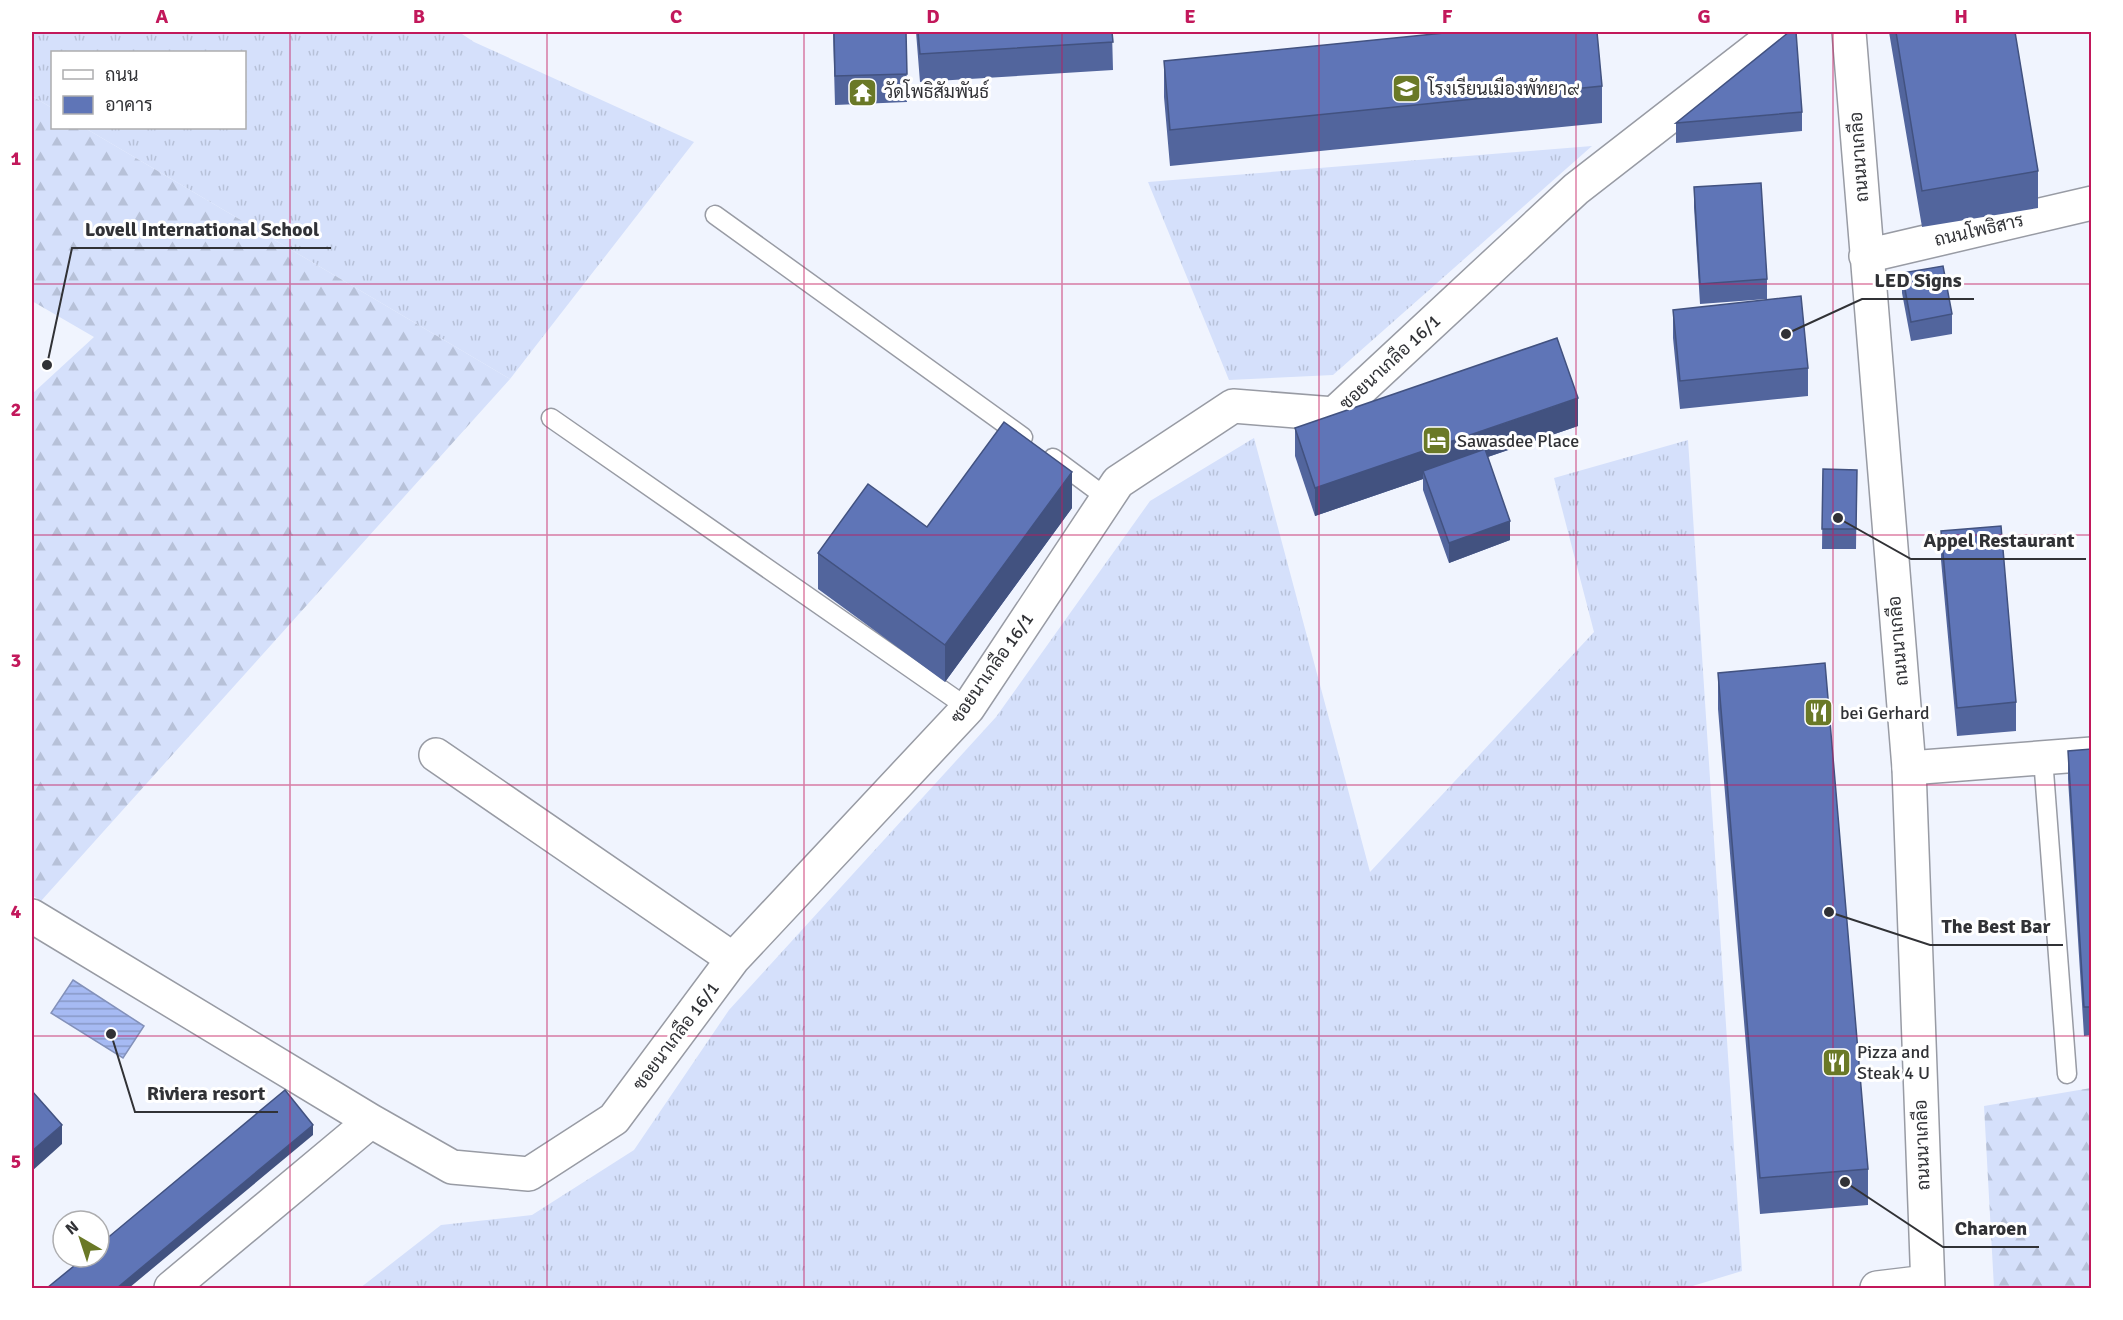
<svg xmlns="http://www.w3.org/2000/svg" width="2123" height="1320" viewBox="0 0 2123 1320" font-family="Signika,Sarabun,sans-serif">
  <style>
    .grass { fill: url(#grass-tufts) }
    .forest { fill: url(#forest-firs) }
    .water { fill: url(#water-rules); stroke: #8391ba; stroke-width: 1.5 }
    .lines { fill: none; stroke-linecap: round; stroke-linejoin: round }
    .service-casing { stroke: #989ba4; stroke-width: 21 }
    .minor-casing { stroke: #989ba4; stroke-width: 36 }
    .tertiary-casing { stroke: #989ba4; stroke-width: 36 }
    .service { stroke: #fff; stroke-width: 18 }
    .minor { stroke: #fff; stroke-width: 33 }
    .tertiary { stroke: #fff; stroke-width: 33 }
    .wall { fill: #52659d }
    .shaded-wall { fill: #425280 }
    .building { fill: #5f75b7; stroke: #425280; stroke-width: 1.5 }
    .grid { fill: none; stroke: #c2185b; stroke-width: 1.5; stroke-opacity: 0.55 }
    .labels { text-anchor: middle; stroke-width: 6; stroke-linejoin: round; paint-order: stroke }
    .poi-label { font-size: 18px; fill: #313236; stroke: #fff; text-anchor: start }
    .street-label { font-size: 18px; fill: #313236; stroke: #fff }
    .leader { fill: none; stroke: #313236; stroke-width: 2 }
    .callout-dot { fill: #313236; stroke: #fff; stroke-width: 2 }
    .callout-label { font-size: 20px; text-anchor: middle; font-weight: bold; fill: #313236; stroke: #fff; stroke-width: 6; stroke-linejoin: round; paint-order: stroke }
    .neatline { fill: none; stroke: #c2185b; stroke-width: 2 }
    .grid-label { font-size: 20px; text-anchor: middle; font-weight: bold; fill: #c2185b }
  </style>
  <defs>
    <pattern id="grass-tufts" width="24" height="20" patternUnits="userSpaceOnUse" patternTransform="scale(1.5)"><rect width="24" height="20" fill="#d5e0fb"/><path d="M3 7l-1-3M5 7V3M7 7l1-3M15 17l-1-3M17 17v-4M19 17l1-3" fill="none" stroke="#b7c1d8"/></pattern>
    <pattern id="forest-firs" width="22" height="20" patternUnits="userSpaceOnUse" patternTransform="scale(1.5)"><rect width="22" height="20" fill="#d5e0fb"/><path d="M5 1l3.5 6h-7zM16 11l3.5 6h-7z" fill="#b7c1d8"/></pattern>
    <pattern id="water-rules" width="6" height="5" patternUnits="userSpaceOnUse" patternTransform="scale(1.5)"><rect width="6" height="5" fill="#a6baf3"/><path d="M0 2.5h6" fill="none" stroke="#8898c6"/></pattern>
  </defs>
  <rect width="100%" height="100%" fill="#f0f4fe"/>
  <path class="grass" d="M32 32H459L474 42 694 142 510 379 85 128H244V52H52V108L32 96Z
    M1592 146 1333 375 1229 380 1148 182Z
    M1254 438 1370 872 1594 632 1554 478 1688 440 1742 1271 1686 1288H360L441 1225 532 1215 634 1150 729 1010 996 717 1150 501Z"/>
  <path class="forest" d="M32 96 52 108V128H85L510 379 41 901 32 895V394L94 337 32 301Z
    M2091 1088V1288H1994L1984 1106Z"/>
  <path class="water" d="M73 980 144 1026 123 1058 51 1013Z"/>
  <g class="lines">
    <defs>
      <path id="service" d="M715 215 1023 437
        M551 418 968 708
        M1053 458 1107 498
        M2043 758 2067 1074"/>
      <path id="minor" d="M436 755 733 959
        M1909 768 2092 754
        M32 916 371 1121
        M171 1288 371 1121 452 1167 529 1174 614 1119 733 959 968 708 1118 482 1233 406 1334 414 1576 189 1778 32
        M1877 1288 1927 1282"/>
      <path id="tertiary" d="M1849 32 1909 768 1928 1288
        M1866 256 2092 203"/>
    </defs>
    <use href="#service" class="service-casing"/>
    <use href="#minor" class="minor-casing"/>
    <use href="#tertiary" class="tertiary-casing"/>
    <use href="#service" class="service"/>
    <use href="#minor" class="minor"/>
    <use href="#tertiary" class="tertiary"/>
  </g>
  <path class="wall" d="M833 32H906L907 102 835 105Z
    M916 32H1112L1113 70 920 82Z
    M1889 32H2015L2038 171V208L1922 227Z
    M1164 61 1602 86V123L1170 166 1164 97Z
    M1802 112V131L1676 143V123Z
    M1694 187 1767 279V299L1700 304 1694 207Z
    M1902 273 1952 314V334L1911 341 1902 293Z
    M1673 310 1808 368V396L1680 409 1673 338Z
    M1578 426 1488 457 1510 540 1449 563 1423 490V479L1315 516 1295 456V428Z
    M1823 469 1857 470 1856 549H1822Z
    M1072 508 945 682 818 589V553L927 527Z
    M1941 531 2016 702V731L1957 736 1941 560Z
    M1718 673 1868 1169V1205L1760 1214 1718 709Z
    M2091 749V1035L2084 1036 2068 779V751Z"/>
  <path class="shaded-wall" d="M1578 398V426L1426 478 1423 471V479L1315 516V488Z
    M1072 472V508L945 682V645Z
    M1510 521V540L1449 563V543Z
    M62 1125V1144L32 1171V1151Z
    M313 1125V1135L129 1288H117Z"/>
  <path class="building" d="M834 32H906L907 74 835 76Z
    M918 32H1112L1113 42 920 54Z
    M1454 32H1597L1602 86 1170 130 1164 61Z
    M1789 32H1796L1802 112 1676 123Z
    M1896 32H2015L2038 171 1922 191Z
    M1761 183 1767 279 1700 284 1694 187Z
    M1943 266 1952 314 1911 322 1902 273Z
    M1801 296 1808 368 1680 381 1673 310Z
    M1557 338 1578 398 1315 488 1295 428Z
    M1004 422 1072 472 945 645 818 553 868 484 927 527Z
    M1485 449 1510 521 1449 543 1423 471Z
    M1823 469 1857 470 1856 529H1822Z
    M2001 526 2016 702 1957 708 1941 531Z
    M1825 663 1868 1169 1760 1178 1718 673Z
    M2091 749V1007H2084L2068 751Z
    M285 1090 313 1125 117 1288H47L85 1257H99V1245Z
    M32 1091 62 1125 32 1151Z"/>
  <path class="grid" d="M290 32V1288M547 32V1288M804 32V1288M1062 32V1288M1319 32V1288M1576 32V1288M1833 32V1288M32 284H2092M32 535H2092M32 785H2092M32 1036H2092"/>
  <defs>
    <symbol id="school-square" viewBox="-11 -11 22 22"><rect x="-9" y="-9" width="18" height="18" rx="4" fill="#6a7927" stroke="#fff"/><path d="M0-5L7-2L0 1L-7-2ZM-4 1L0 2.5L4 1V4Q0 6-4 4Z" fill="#fff"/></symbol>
    <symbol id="temple-square" viewBox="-11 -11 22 22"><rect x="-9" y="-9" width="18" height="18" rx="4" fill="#6a7927" stroke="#fff"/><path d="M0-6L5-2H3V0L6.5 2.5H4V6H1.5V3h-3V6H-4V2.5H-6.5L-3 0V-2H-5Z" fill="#fff"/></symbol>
    <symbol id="hotel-square" viewBox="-11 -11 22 22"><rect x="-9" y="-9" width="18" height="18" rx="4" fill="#6a7927" stroke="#fff"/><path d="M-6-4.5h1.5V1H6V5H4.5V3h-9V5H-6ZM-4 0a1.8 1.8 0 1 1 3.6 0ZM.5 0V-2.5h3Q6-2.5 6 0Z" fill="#fff"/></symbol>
    <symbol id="restaurant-square" viewBox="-11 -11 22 22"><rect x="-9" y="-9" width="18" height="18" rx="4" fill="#6a7927" stroke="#fff"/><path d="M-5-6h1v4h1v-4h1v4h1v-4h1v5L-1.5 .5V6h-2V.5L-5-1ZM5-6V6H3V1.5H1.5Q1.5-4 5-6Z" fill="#fff"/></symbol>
  </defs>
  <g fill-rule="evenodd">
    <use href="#school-square" x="1390" y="72" width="33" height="33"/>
    <use href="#temple-square" x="846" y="76" width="33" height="33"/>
    <use href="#hotel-square" x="1420" y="424" width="33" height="33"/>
    <use href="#restaurant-square" x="1802" y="696" width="33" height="33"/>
    <use href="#restaurant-square" x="1820" y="1046" width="33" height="33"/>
  </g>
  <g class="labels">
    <g class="poi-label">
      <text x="1428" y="95">โรงเรียนเมืองพัทยา๙</text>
      <text x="884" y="98">วัดโพธิสัมพันธ์</text>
      <text x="1457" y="447">Sawasdee Place</text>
      <text x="1840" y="719">bei Gerhard</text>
      <text x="1857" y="1058">Pizza and<tspan x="1857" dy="21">Steak 4 U</tspan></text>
    </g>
    <g class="street-label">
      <text transform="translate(1859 157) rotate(-94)" y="6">ถนนนาเกลือ</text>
      <text transform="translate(1979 230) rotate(-13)" y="6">ถนนโพธิสาร</text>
      <text transform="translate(1390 362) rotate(-43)" y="6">ซอยนาเกลือ 16/1</text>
      <text transform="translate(1898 641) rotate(-95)" y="6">ถนนนาเกลือ</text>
      <text transform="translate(992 668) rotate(-55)" y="6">ซอยนาเกลือ 16/1</text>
      <text transform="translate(676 1036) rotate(-53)" y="6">ซอยนาเกลือ 16/1</text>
      <text transform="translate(1922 1145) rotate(-92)" y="6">ถนนนาเกลือ</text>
    </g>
  </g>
  <path class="leader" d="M47 365L72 248H331M1786 334L1862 299H1974M1838 518L1911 559H2086M1829 912L1930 945H2063M111 1034L135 1112H278M1845 1182L1943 1247H2039"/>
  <g class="callout-dot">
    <circle cx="47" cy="365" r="6"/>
    <circle cx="1786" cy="334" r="6"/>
    <circle cx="1838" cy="518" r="6"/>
    <circle cx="1829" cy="912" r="6"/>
    <circle cx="111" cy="1034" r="6"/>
    <circle cx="1845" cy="1182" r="6"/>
  </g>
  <g class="callout-label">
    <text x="202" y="236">Lovell International School</text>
    <text x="1918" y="287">LED Signs</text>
    <text x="1999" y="547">Appel Restaurant</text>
    <text x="1996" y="933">The Best Bar</text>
    <text x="206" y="1100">Riviera resort</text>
    <text x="1991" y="1235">Charoen</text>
  </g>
  <rect width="2123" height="1320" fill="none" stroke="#ffffff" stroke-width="66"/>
  <rect x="51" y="51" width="195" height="78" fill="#ffffff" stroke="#adadaf" stroke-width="1.5"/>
  <rect x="63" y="70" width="30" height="9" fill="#ffffff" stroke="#adadaf" stroke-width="1.5"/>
  <text x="105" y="81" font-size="18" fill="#313236">ถนน</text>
  <rect x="63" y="96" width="30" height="18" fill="#5f75b7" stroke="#adadaf" stroke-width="1.5"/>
  <text x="105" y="111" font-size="18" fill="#313236">อาคาร</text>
  <g transform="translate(81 1239) rotate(321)"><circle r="28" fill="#ffffff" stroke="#adadaf" stroke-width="1.5"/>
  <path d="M0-4.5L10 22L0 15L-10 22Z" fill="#6a7927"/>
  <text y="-9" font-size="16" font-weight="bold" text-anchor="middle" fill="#313236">N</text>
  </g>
  <rect x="33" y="33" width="2057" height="1254" class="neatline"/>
  <g class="grid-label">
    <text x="162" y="23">A</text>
    <text x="419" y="23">B</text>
    <text x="676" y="23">C</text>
    <text x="933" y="23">D</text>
    <text x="1190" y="23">E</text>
    <text x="1447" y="23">F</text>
    <text x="1704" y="23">G</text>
    <text x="1961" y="23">H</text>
    <text x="16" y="165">1</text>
    <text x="16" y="416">2</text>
    <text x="16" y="667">3</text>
    <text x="16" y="918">4</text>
    <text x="16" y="1168">5</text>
  </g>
</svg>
